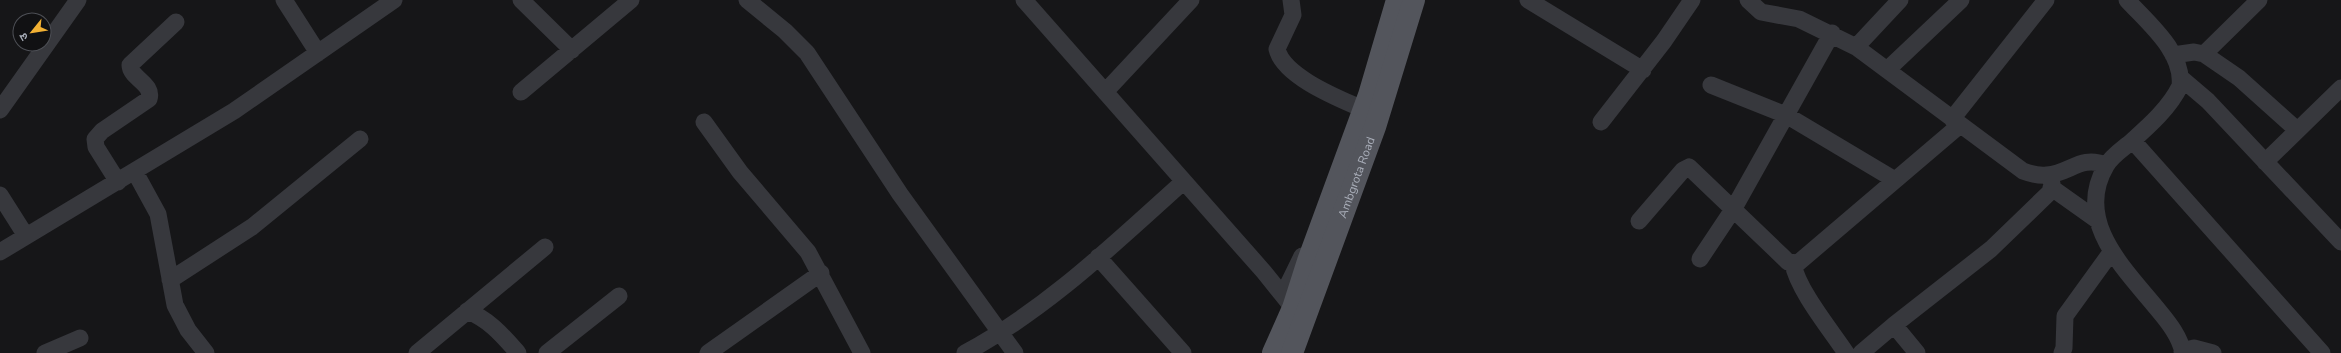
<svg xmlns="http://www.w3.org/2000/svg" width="2341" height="353" viewBox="0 0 2341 353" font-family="'Nunito Sans','Noto Sans Devanagari',sans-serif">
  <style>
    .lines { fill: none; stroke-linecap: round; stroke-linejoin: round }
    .minor { stroke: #37383d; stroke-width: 17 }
    .primary { stroke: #53555c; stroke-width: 22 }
    .labels { text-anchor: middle; stroke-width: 3; stroke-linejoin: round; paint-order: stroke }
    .street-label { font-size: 12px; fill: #a8adb8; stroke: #111113 }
  </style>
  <rect width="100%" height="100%" fill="#161618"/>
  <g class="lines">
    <path class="minor" d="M284 0 318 53
      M521 0 572 50
      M747 0 785 31 807 53 900 194 1015 353
      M1024 0 1264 272 1293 308
      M1291 0 1293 15 1277 49C1283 75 1333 96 1356 106
      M1528 0 1643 70
      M1748 0 1761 12 1799 19 1856 47 2023 171C2031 174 2039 176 2047 175 2071 173 2080 155 2106 165
      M2127 0C2148 23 2184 52 2180 86 2170 107 2150 125 2132 141 2124 148 2111 156 2106 166 2073 222 2126 270 2159 311 2169 323 2180 337 2183 353
      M1856 47 1900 0
      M2204 54 2259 0
      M2173 55 2194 52 2204 54 2239 78 2296 129
      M1887 70 1961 0
      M2181 78 2208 101 2341 242
      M1711 85 1786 115 1895 180
      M521 92 631 0
      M1105 92 1191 0
      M0 110 78 0
      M1952 119 2046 0
      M704 122 740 172 808 252 862 353
      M1601 122 1664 41 1692 0
      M2133 141 2322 353
      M2265 162 2341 88
      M135 172 158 214 175 305 188 330 206 353
      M118 182 96 147 95 139 102 131 149 99C154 84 130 78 130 65L176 22
      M2052 188 2097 220
      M0 195 26 236
      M1639 221 1683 170 1689 167 1783 257 1788 262 1798 263 1960 125
      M0 252 234 111 394 0
      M1098 257 1183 353
      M1700 259 1734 208 1832 33
      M1793 264C1798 290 1830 329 1846 353
      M170 280 252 227 360 139
      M1283 295 1302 256
      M467 311C489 319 503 336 518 353
      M2182 351 2194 348 2213 353
      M45 353 80 338
      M417 353 545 247
      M547 353 619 296
      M708 353 821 273
      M965 353C1047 309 1114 244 1183 182
      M1861 353 1894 325
      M1917 353 1894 325 1991 249 2050 192 2052 184 2049 175
      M2062 353 2064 348 2065 316 2112 251"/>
    <g class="primary">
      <path d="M1273 353 1293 308 1308 261 1369 95 1397 0"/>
      <path id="s1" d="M1292 353 1375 127 1414 0"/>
    </g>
  </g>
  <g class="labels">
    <g class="street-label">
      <text dy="4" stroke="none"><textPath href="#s1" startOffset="187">Ambgrota Road</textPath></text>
    </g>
  </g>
  <g transform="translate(32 32) rotate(240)"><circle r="19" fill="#111113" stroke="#4d4f55"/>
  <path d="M0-3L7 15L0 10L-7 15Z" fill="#f2b134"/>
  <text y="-6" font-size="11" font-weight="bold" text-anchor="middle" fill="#a8adb8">उ</text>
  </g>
</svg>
